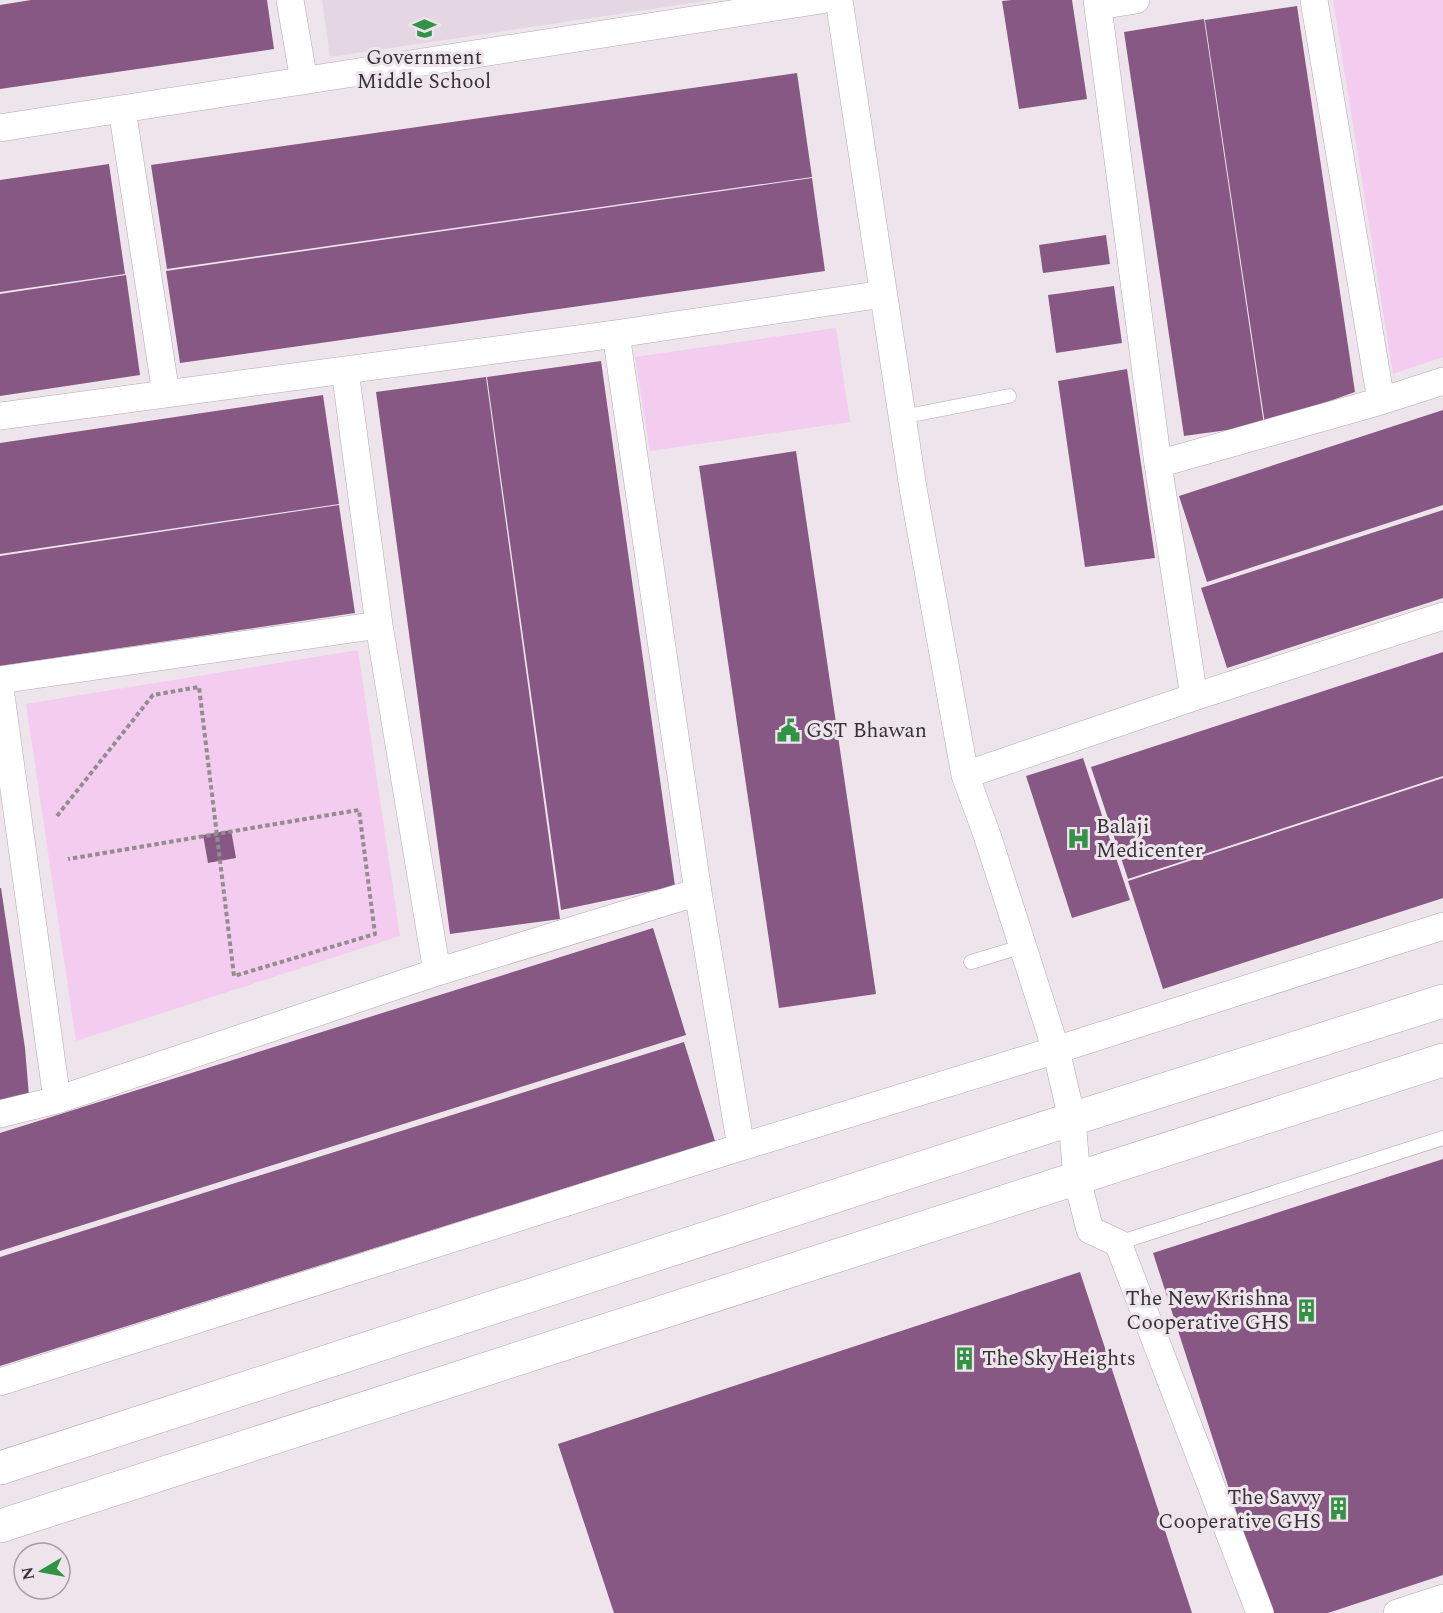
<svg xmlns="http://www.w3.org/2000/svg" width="1443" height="1613" viewBox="0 0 1443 1613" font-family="Spectral,serif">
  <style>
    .built { fill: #e5d6e3 }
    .green { fill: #f3ccef }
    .building { fill: #885884 }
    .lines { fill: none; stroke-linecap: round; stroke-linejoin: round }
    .lane-casing { stroke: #b1a9b0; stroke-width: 15 }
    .street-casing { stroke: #b1a9b0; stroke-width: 28 }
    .secondary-casing { stroke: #b1a9b0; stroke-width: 34 }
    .path { stroke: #938d92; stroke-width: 4; stroke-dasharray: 4.5 3; stroke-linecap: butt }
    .lane { stroke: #fff; stroke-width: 14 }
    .street { stroke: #fff; stroke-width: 27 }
    .secondary { stroke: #fff; stroke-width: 33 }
    .labels { text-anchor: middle; stroke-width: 6; stroke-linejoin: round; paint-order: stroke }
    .poi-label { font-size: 21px; fill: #353134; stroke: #eee5ec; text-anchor: start }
  </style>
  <rect width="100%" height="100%" fill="#eee5ec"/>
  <path class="built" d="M322 0H712L330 57Z"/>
  <path class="green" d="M1333 0H1443V357L1393 374Z
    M836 328 850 422 650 451 635 357Z
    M358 650 400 936 76 1041 26 704Z"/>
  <path class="building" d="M31 0H267L274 49 0 89V5Z
    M1012 0H1072L1087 99 1019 109 1002 1Z
    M1297 6 1355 392 1265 424 1205 20Z
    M1204 19 1264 425 1184 436 1124 32Z
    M797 73 812 177 167 269 151 165Z
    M109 164 125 274 0 292V180Z
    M812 178 825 271 180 363 166 271Z
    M1106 235 1110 264 1043 273 1039 245Z
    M126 275 140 375 0 396V294Z
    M1114 286 1122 343 1056 353 1048 295Z
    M601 361 675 886 561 910 487 377Z
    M1127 369 1155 558 1085 567 1058 381Z
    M486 377 560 919 450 934 376 392Z
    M323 395 339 504 0 554V443Z
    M1443 410V505L1207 582 1179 496Z
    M796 451 876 994 779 1008 699 466Z
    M339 505 355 613 0 666V556Z
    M1443 510V598L1227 668 1201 588Z
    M1443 652V776L1128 879 1091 767Z
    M1083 758 1130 900 1072 918 1026 776Z
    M1443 778V898L1163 989 1128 881Z
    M231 830 236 858 208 863 203 835Z
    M0 888H1L25 1048 29 1096 0 1102Z
    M653 928 686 1035 0 1251V1133Z
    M684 1042 715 1141 0 1366V1257Z
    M1443 1159V1575L1328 1613H1269L1153 1253Z
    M1080 1272 1192 1613H614L558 1444Z"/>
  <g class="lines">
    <defs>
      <path id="lane" d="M902 417 1009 396
        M971 962 1024 946
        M1118 1243 1443 1138"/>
      <path id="street" d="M290 0 304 81
        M839 0 913 488 965 775 987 835 1056 1050 1072 1119 1077 1179 1090 1230 1118 1243 1260 1613
        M1097 0 1158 464 1194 697
        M1314 0 1381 401
        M1098 6 1136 0
        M122 109 166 394
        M0 128 821 0
        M616 334 698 892 741 1147
        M345 370 379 625 437 972
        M0 416 616 334 883 294
        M1158 464 1381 401 1443 381
        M0 680 379 625
        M0 688 57 1100
        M965 775 1194 697 1443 616
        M0 1114 57 1100 437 972 698 892
        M0 1382 741 1147 1056 1050 1443 926
        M1397 1613 1443 1598"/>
      <path id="secondary" d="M0 1468 1072 1119 1443 1001
        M0 1526 1443 1060"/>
    </defs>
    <use href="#lane" class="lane-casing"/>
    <use href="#street" class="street-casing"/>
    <use href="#secondary" class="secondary-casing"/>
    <path class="path" d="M57 816 153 695 199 687 234 976 375 934 359 810 68 859"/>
    <use href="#lane" class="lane"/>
    <use href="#street" class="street"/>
    <use href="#secondary" class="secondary"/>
  </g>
  <defs>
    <symbol id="school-bare" viewBox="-9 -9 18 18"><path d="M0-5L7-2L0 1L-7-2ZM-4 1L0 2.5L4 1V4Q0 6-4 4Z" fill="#329246" stroke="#eee5ec" stroke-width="2.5" paint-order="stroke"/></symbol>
    <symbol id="civic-bare" viewBox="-9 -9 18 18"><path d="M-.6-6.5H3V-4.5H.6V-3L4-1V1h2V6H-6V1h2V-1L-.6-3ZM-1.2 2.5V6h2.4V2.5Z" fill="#329246" stroke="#eee5ec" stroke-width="2.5" paint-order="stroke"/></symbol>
    <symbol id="hospital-bare" viewBox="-9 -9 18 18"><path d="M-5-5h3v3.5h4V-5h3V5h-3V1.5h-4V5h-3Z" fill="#329246" stroke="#eee5ec" stroke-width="2.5" paint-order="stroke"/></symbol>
    <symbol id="building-bare" viewBox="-9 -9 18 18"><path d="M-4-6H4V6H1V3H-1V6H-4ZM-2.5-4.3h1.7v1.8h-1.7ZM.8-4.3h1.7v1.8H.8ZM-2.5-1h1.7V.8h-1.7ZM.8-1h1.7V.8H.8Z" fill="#329246" stroke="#eee5ec" stroke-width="2.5" paint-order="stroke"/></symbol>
  </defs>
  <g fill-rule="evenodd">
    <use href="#school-bare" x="408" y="12" width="33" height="33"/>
    <use href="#civic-bare" x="772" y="714" width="33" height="33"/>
    <use href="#hospital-bare" x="1062" y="822" width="33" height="33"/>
    <use href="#building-bare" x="1290" y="1294" width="33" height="33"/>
    <use href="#building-bare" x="948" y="1342" width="33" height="33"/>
    <use href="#building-bare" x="1322" y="1492" width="33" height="33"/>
  </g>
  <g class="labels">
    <g class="poi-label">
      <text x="424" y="64" text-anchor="middle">Government<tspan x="424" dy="24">Middle School</tspan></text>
      <text x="806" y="737">GST Bhawan</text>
      <text x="1096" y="833">Balaji<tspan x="1096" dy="24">Medicenter</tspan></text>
      <text x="1289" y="1305" text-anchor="end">The New Krishna<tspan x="1289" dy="24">Cooperative GHS</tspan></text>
      <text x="982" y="1365">The Sky Heights</text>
      <text x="1321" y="1504" text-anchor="end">The Savvy<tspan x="1321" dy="24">Cooperative GHS</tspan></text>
    </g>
  </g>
  <g transform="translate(42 1571) rotate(260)"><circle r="28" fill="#eee5ec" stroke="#a49da2" stroke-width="1.5"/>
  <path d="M0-4.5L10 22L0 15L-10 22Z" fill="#329246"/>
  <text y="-9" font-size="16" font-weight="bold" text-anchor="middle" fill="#353134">N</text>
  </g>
</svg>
